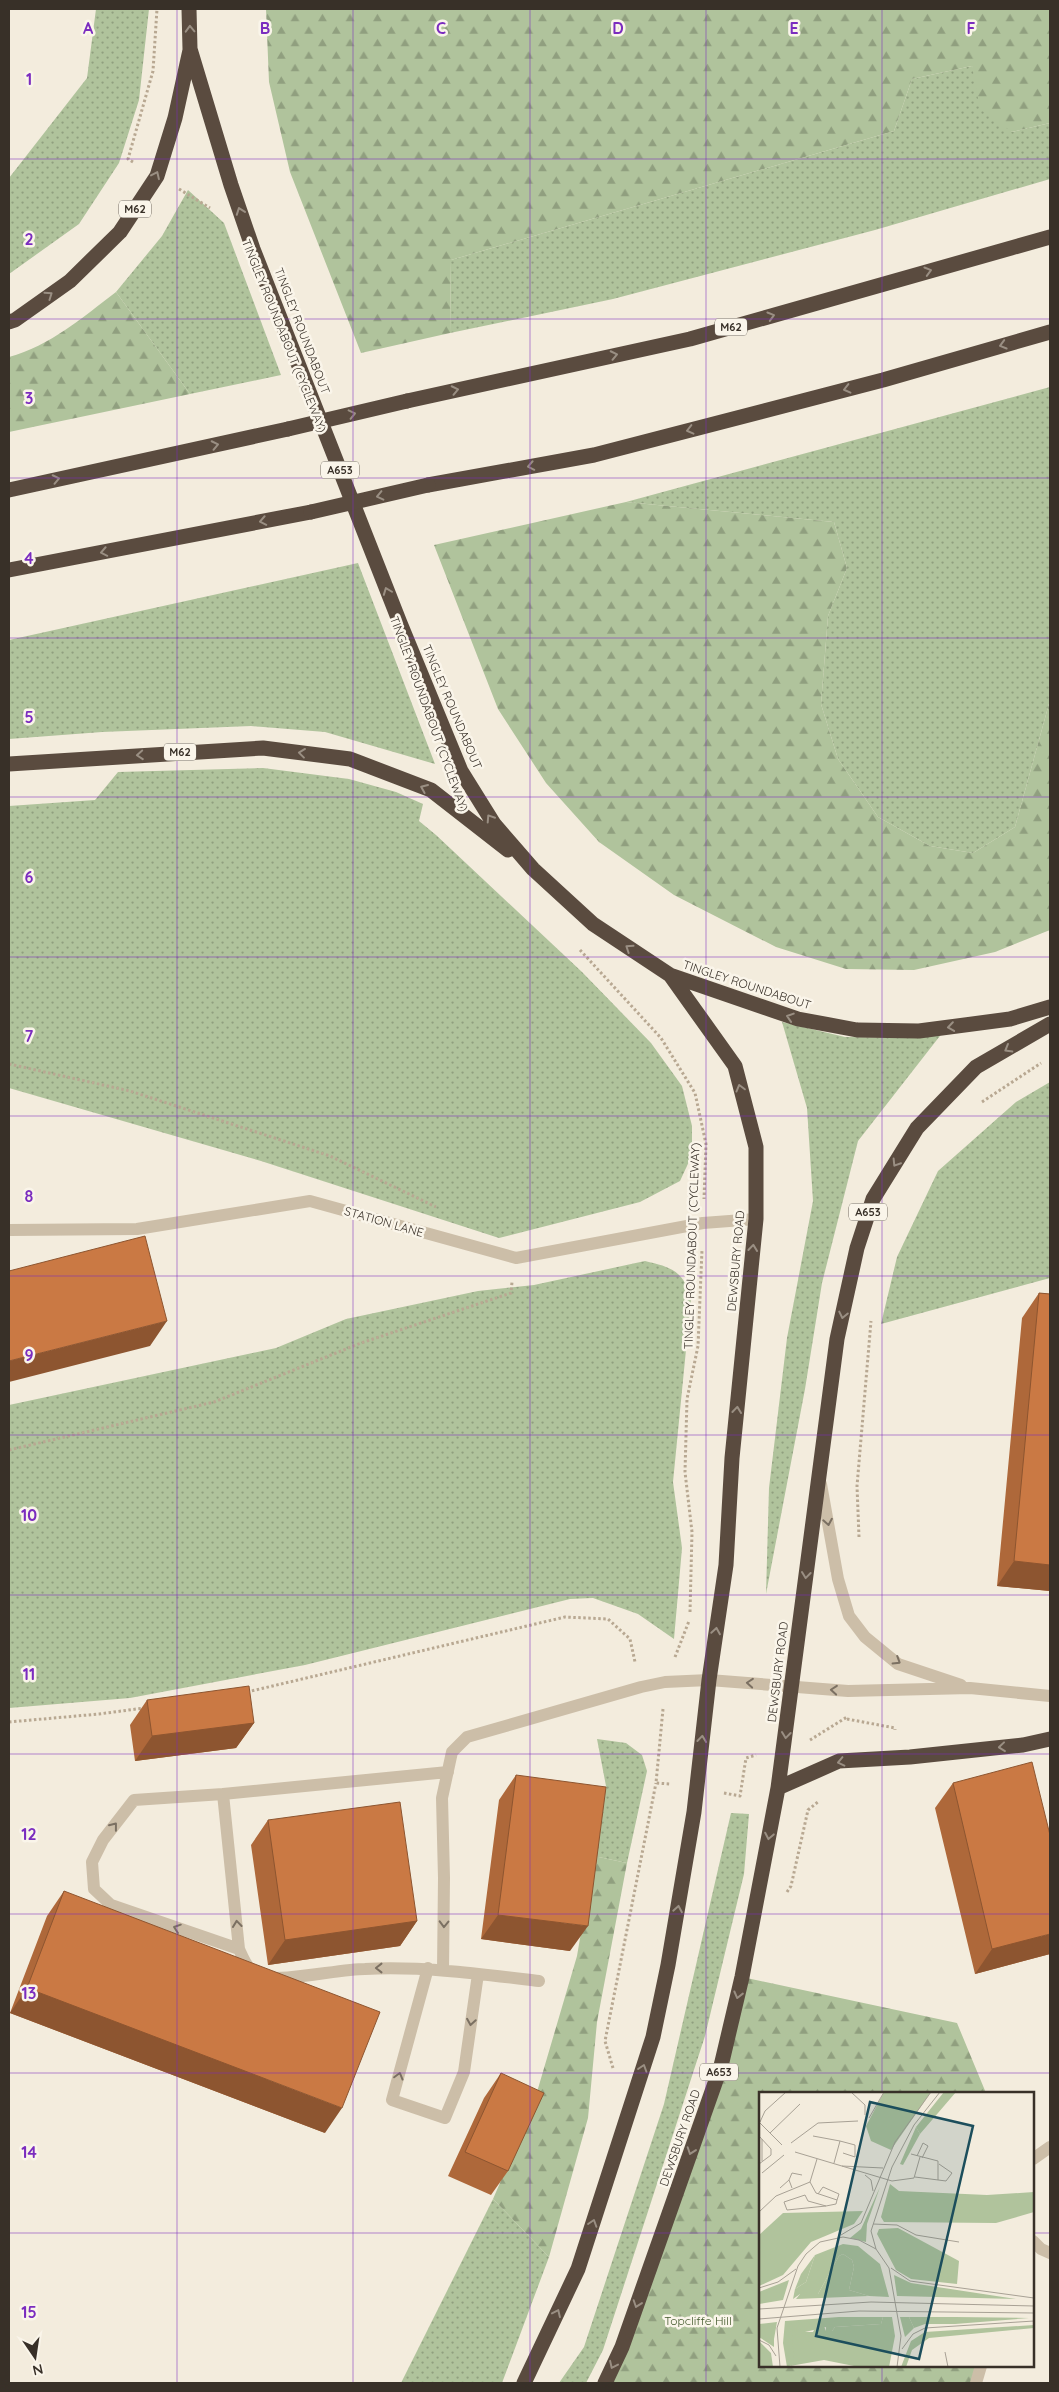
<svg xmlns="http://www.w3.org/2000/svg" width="1059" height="2392" viewBox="0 0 1059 2392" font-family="Quicksand,sans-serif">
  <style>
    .grass { fill: url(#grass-dots) }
    .forest { fill: url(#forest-firs) }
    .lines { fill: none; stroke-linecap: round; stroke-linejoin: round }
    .path { stroke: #b8a892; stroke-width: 3; stroke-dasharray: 2.5 2.5; stroke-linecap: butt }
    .lane { stroke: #ccbea8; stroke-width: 12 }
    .street { stroke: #ccbea8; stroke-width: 12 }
    .highway { stroke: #5a4b3f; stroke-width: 15 }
    .highway-bridge { stroke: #5a4b3f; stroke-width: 15 }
    .wall { fill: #ae683a }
    .shaded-wall { fill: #8d5530 }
    .building { fill: #ca7944; stroke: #8d5530 }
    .oneway { stroke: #9a8f83 }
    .oneway2 { stroke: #7b7062 }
    .grid { fill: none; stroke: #7b2cbf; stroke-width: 1; stroke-opacity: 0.55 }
    .labels { text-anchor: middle; stroke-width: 5; stroke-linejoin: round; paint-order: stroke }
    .shield { fill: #faf5ea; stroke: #726b62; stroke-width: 1 }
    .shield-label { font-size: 11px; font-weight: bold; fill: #383028 }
    .street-label { font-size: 12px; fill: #383028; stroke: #faf5ea }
    .park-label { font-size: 12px; fill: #41582b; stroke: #faf5ea }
    .inset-road { fill: none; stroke: #a8a195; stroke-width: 1 }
    .view { fill: #1c4e5c; fill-opacity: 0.15; stroke: #1c4e5c; stroke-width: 2.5 }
    .inset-edge { fill: none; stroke: #383028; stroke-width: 2.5 }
    .grid-label { font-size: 16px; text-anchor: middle; font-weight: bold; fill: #7b2cbf; stroke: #faf5ea; stroke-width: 5; stroke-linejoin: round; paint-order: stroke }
  </style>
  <defs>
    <pattern id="grass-dots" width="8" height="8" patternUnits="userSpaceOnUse" patternTransform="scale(1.25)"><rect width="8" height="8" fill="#b0c39c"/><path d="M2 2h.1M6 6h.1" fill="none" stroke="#909f7f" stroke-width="1.8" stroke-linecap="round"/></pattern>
    <pattern id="forest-firs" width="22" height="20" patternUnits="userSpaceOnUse" patternTransform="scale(1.25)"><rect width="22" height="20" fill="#b0c39c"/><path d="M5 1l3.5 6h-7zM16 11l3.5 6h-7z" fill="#909f7f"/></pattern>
  </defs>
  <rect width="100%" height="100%" fill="#f3ecdd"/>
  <path class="grass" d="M96 9H149L139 100 119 163 79 224 9 274V178L87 78Z
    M972 66 1012 132 1050 123V179L875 230 613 299 450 333 451 260 894 131 912 79Z
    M188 190 224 223 281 375 190 394 116 292 162 236Z
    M1050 387V700L1015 827 973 853 930 846 878 817 838 759 821 704 828 616 847 568 834 522 626 502Z
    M358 563 435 764 325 732 251 726 102 732 9 739V640Z
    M263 768 349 779 396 792 423 804 419 821 436 835 582 972 651 1043 682 1086 692 1126V1155L680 1181 640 1202 499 1238 261 1161 9 1088V806L95 800 118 772Z
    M782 1022 845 1037 916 1038 943 1032 858 1141 822 1283 805 1389 766 1594 769 1488 787 1338 813 1201 807 1108Z
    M1050 1082V1278L881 1324 897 1257 938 1171 1016 1102Z
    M645 1261C671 1267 684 1271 691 1299L673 1482 682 1548 674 1639 638 1614 593 1598 570 1599 305 1665 130 1698 9 1708V1405L276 1348 346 1319 478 1291 534 1285Z
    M597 1739 626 1743 642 1755 647 1771 627 1863 594 1856 606 1786Z
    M731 1813 749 1814 744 1874 705 2036 603 2350 586 2383H559L584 2347 664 2104Z
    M493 2199 549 2257 502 2383H401Z"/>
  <path class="forest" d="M266 9H1050V123L1012 132 980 109 972 66 912 79 894 131 451 260 450 333 361 353 290 172 269 82Z
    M116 292 190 394 9 432V357C50 346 83 317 116 292Z
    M626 502 834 522 847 568 828 616 821 704 838 759 878 817 930 846 973 853 1015 827 1050 700V930L995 952 914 970 846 969 776 947 674 895 599 842 546 783 498 709 434 545Z
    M594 1856 627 1863 597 2022 588 2118 549 2257 493 2199 532 2109 577 1956Z
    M742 1977 957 2023 986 2093H760V2366H981L976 2383H605L622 2347Z"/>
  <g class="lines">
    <path class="path" d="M133 162 128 159 153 71 157 9
      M179 189 210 208
      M580 950 661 1038 695 1093 706 1144 704 1199
      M9 1064 130 1091 330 1156 436 1207
      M982 1102 1041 1063
      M9 1450 214 1402 361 1343 511 1293 512 1282
      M859 1537 857 1486 871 1321
      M690 1612 692 1532 685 1472 687 1399 698 1346 702 1250
      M675 1657 689 1621
      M247 1692 565 1617 608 1619 630 1639 635 1662
      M663 1709 656 1783 670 1784
      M847 1719 895 1728V1730
      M9 1722 99 1714 144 1708
      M810 1740 847 1717
      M724 1793 740 1796 746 1758 756 1755
      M787 1892 791 1886 808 1810 819 1801
      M613 2068 605 2041 656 1783"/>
    <path class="lane" d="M9 1230 137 1229 310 1201 516 1258 703 1223 756 1219
      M223 1794 239 1949C243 1958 249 1973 259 1976 280 1983 339 1969 365 1969 423 1966 481 1974 539 1981
      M239 1949 111 1905 94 1889 92 1862 103 1840 134 1800 223 1794 448 1772
      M428 1968 392 2100 445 2118 464 2072 478 1974
      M443 1970 444 1878 442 1798 452 1752 467 1737 641 1687 665 1682 709 1680
      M976 2383 981 2366"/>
    <path class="street" d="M821 1484 838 1579 849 1616 865 1637 898 1664 961 1685
      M709 1680 848 1691 970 1688 1050 1696
      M1033 2159 1050 2147
      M1033 2241 1041 2249 1050 2253"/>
    <path class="highway" d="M189 9 190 49 231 185 253 249 400 623 461 771 494 824 533 869 593 924 670 975 798 1019 857 1030 919 1031 1010 1019 1050 1007
      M9 322 15 320 70 281 120 232 157 176 175 118 190 50
      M407 401 690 339 1050 237
      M428 485 594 455 883 380 1050 332
      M9 490 288 429
      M9 570 311 512
      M9 764 263 748 350 759 431 790 508 850
      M778 1788 839 1761 910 1757 1023 1745 1050 1739
      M524 2383 578 2269 653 2037 668 1965 694 1812 709 1680 726 1565 732 1458 756 1219V1147L735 1066 670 975
      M605 2383 622 2347 721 2066 742 1977 778 1788 837 1339 857 1248 873 1199 917 1128 976 1067 1050 1024"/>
    <path class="highway-bridge" d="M288 429 407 401
      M311 512 428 485"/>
  </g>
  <path class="wall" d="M1039 1293 1050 1294V1591L997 1586 1022 1318Z
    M147 1700 254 1723 236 1748 135 1761 130 1725Z
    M516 1775 570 1951 481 1939 499 1800Z
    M953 1783 1050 1954 975 1974 935 1808Z
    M268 1820 417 1921 400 1946 268 1965 251 1845Z
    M64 1891 325 2133 10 2013 47 1916Z
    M501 2073 508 2171 491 2195 448 2176 484 2098Z"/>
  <path class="shaded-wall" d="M167 1321 150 1346 9 1382V1361Z
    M1014 1561 1050 1565V1591L997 1586Z
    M254 1723 236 1748 135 1761 152 1736Z
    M498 1915 588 1926 570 1951 481 1939Z
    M417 1921 400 1946 268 1965 285 1940Z
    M1050 1934V1954L975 1974 992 1949Z
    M27 1988 342 2108 325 2133 10 2013Z"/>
  <path class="building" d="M145 1236 167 1321 9 1361V1271Z
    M1039 1293 1050 1294V1565L1014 1561Z
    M249 1686 254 1723 152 1736 147 1700Z
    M1032 1762 1050 1835V1934L992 1949 953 1783Z
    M516 1775 606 1787 588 1926 498 1915Z
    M400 1802 417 1921 285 1940 268 1820Z
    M64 1891 380 2012 342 2108 27 1988Z
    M501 2073 544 2093 508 2171 465 2152Z"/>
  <defs><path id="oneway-chevron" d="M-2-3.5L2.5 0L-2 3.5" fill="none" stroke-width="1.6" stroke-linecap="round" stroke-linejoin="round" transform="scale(1.25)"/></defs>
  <g class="oneway">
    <use href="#oneway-chevron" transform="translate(190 29) rotate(-92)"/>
    <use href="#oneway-chevron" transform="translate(156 175) rotate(-65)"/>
    <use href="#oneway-chevron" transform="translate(240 211) rotate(-110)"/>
    <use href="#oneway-chevron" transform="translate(928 271) rotate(-16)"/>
    <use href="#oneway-chevron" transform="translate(49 295) rotate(-35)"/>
    <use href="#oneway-chevron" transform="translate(771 316) rotate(-16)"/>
    <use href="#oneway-chevron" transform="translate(1003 345) rotate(164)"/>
    <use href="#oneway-chevron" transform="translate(614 355) rotate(-12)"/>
    <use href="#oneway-chevron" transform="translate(847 389) rotate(166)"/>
    <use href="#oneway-chevron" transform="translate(455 390) rotate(-12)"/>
    <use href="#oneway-chevron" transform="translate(352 414) rotate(-13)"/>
    <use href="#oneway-chevron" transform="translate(690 430) rotate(166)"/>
    <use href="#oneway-chevron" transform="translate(215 445) rotate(-12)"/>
    <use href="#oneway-chevron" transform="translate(531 466) rotate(169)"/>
    <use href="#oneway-chevron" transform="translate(56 479) rotate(-12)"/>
    <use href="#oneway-chevron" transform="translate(380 496) rotate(167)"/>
    <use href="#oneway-chevron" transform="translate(263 521) rotate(169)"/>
    <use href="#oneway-chevron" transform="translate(104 552) rotate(169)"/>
    <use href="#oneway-chevron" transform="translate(387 591) rotate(-111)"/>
    <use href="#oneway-chevron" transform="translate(302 753) rotate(-173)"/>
    <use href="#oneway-chevron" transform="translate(140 755) rotate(176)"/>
    <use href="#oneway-chevron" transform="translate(424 788) rotate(-157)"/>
    <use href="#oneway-chevron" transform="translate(490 818) rotate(-123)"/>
    <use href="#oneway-chevron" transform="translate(629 948) rotate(-146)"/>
    <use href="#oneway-chevron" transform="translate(790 1017) rotate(-162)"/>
    <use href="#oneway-chevron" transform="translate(951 1027) rotate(172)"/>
    <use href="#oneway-chevron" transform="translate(1008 1049) rotate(150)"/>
    <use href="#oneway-chevron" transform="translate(740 1088) rotate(-105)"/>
    <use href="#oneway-chevron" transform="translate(896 1163) rotate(122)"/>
    <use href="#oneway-chevron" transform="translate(753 1248) rotate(-84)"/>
    <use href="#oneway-chevron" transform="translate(843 1315) rotate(102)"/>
    <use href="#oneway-chevron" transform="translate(737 1410) rotate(-84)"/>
    <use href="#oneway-chevron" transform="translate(806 1575) rotate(97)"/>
    <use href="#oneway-chevron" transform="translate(716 1631) rotate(-81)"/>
    <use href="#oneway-chevron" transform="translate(786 1735) rotate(97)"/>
    <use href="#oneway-chevron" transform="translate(702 1739) rotate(-84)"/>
    <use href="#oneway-chevron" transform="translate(1002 1747) rotate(174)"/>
    <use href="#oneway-chevron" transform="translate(841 1762) rotate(167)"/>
    <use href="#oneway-chevron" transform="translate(769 1836) rotate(101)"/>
    <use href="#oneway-chevron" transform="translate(678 1909) rotate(-80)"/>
    <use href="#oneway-chevron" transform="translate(738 1995) rotate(104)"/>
    <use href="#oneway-chevron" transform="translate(643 2068) rotate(-72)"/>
    <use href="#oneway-chevron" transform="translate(691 2151) rotate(109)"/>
    <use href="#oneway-chevron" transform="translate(593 2223) rotate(-72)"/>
    <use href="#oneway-chevron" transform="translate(637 2304) rotate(109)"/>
    <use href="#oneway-chevron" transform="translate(557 2313) rotate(-65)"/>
    <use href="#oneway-chevron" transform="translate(613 2365) rotate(115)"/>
  </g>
  <g class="oneway2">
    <use href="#oneway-chevron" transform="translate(828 1522) rotate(80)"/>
    <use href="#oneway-chevron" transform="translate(897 1661) rotate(32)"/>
    <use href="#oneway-chevron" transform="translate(750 1683) rotate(-175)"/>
    <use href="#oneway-chevron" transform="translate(834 1690) rotate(-175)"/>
    <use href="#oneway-chevron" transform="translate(114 1826) rotate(-52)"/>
    <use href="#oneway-chevron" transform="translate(237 1924) rotate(-96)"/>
    <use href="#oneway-chevron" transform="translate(444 1924) rotate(91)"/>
    <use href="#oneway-chevron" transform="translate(177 1928) rotate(-161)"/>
    <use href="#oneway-chevron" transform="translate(379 1968) rotate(180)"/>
    <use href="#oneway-chevron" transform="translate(471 2022) rotate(99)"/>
    <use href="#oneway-chevron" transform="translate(399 2076) rotate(-75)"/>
  </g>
  <path class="grid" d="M177 9V2383M353 9V2383M530 9V2383M706 9V2383M882 9V2093M9 159H1050M9 319H1050M9 478H1050M9 638H1050M9 797H1050M9 957H1050M9 1116H1050M9 1276H1050M9 1435H1050M9 1595H1050M9 1754H1050M9 1914H1050M9 2073H1050M9 2233H760M1033 2233H1050M882 2366V2383"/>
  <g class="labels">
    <g class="shield">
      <rect x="119" y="200.5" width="32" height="17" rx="4"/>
      <rect x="715" y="318.5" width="32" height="17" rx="4"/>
      <rect x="321" y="461.5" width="38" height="17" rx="4"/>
      <rect x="164" y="743.5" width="32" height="17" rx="4"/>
      <rect x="849" y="1203.5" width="38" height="17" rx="4"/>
      <rect x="700" y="2063.5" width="38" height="17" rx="4"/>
    </g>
    <g class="shield-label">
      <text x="135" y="213">M62</text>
      <text x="731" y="331">M62</text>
      <text x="340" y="474">A653</text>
      <text x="180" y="756">M62</text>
      <text x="868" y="1216">A653</text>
      <text x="719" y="2076">A653</text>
    </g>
    <g class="street-label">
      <text transform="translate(302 331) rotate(69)" y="4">TINGLEY ROUNDABOUT</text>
      <text transform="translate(284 336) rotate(68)" y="4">TINGLEY ROUNDABOUT (CYCLEWAY)</text>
      <text transform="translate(452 707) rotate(67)" y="4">TINGLEY ROUNDABOUT</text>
      <text transform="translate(429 714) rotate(70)" y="4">TINGLEY ROUNDABOUT (CYCLEWAY)</text>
      <text transform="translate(747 985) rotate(18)" y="4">TINGLEY ROUNDABOUT</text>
      <text transform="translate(384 1222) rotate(16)" y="4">STATION LANE</text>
      <text transform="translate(692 1246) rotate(-88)" y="4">TINGLEY ROUNDABOUT (CYCLEWAY)</text>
      <text transform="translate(736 1261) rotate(-85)" y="4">DEWSBURY ROAD</text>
      <text transform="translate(778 1672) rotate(-83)" y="4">DEWSBURY ROAD</text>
      <text transform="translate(680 2138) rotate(-71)" y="4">DEWSBURY ROAD</text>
    </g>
    <g class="park-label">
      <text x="698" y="2325">Topcliffe Hill</text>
    </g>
  </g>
  <g transform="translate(759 2092)">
    <rect width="275" height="275" fill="#f3ecdd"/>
    <path d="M185 0H197L161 42 157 35ZM131 92 140 99 228 103 275 100V120L237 131 125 130 122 125ZM121 95 108 132 107 150 91 146 102 137ZM104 119 95 132 52 150 24 183 0 194V143L24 121ZM139 136 200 169 198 192 152 187 137 178 118 142 120 137ZM84 162 93 168 95 175 90 198 110 204 37 207 41 202H59L80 164ZM56 163 47 190 36 197 42 182ZM135 183 152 191 257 207 138 204ZM30 188 24 208 0 212V200ZM80 225H124L122 232 76 235 73 239H67V235L46 240 35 272 28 275 24 251 26 229ZM141 225H150L155 236 146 245ZM196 225 270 226 196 232ZM18 230 15 247V255L0 245V232ZM275 233V236L170 246 153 258 147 275H142L152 249 166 240ZM0 249 12 261 14 275H0Z" fill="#b0c39c"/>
    <path d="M125 0H172L132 58 112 49 107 34ZM157 35 161 42 144 73 141 72ZM84 152 99 154 121 172 130 205 110 204 90 198 95 175 93 168 84 162 80 164 59 202H41L34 207 36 197 47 190 56 163ZM124 225H133L136 244 130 275H100L65 268 31 274 35 271 33 239 42 237 46 240H54L58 232H64L67 239H73L76 235 122 232ZM150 225H196V232H166L155 236Z" fill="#b0c39c"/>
    <path class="inset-road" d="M92 0 106 13V23M110 26 125 0M0 30 23 53M1 30 6 19 27 0M11 41 41 12M0 44 12 57V63L0 72M54 44 81 49M3 47V69M32 51 59 31 99 29M36 60 133 89 155 86 161 65M152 62 179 69V88M158 64 164 51 169 54 163 66M75 71 81 49 96 53V65L84 61M83 74 124 76M3 81 25 63M106 83 112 88 114 99M156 85 187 89 193 81 180 72M30 88 33 81 43 83M51 90 57 101 78 108 80 102 64 95 59 102M21 96 30 88 33 96M67 114 49 109 46 103 25 110 28 118 67 114 77 112 78 108M0 120 17 104 51 90 58 67M114 132 138 133 157 143 200 150M82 143 102 131 136 50 172 0M117 157 112 139 133 75 155 33 181 0M132 176 151 189 275 206M0 196 19 190 37 177M0 217 112 210 275 214M0 227 100 219 275 221M0 248 10 253 17 264M143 257 154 242 166 236 275 229M186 260 189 275M21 275 18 236 39 174 47 162 61 150 84 145 100 148 117 157 130 176 142 244 138 275M48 275H87"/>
    <path class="view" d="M111 10 214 34 160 267 57 244Z"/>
    <rect width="275" height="275" class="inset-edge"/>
  </g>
  <g class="grid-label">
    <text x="88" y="34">A</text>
    <text x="265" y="34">B</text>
    <text x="441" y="34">C</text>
    <text x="618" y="34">D</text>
    <text x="794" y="34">E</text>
    <text x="971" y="34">F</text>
    <text x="29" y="85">1</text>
    <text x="29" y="245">2</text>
    <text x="29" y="404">3</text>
    <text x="29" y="564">4</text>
    <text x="29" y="723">5</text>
    <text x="29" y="883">6</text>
    <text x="29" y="1042">7</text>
    <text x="29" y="1202">8</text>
    <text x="29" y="1361">9</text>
    <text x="29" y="1521">10</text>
    <text x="29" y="1680">11</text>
    <text x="29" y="1840">12</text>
    <text x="29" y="1999">13</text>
    <text x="29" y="2158">14</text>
    <text x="29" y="2318">15</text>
  </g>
  <rect width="1059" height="2392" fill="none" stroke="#383028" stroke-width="20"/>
  <g transform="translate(35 2357) rotate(167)" stroke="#faf5ea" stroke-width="4" paint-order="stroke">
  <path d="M0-4L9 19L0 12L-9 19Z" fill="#383028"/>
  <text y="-8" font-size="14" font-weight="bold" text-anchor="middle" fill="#383028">N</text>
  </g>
</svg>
